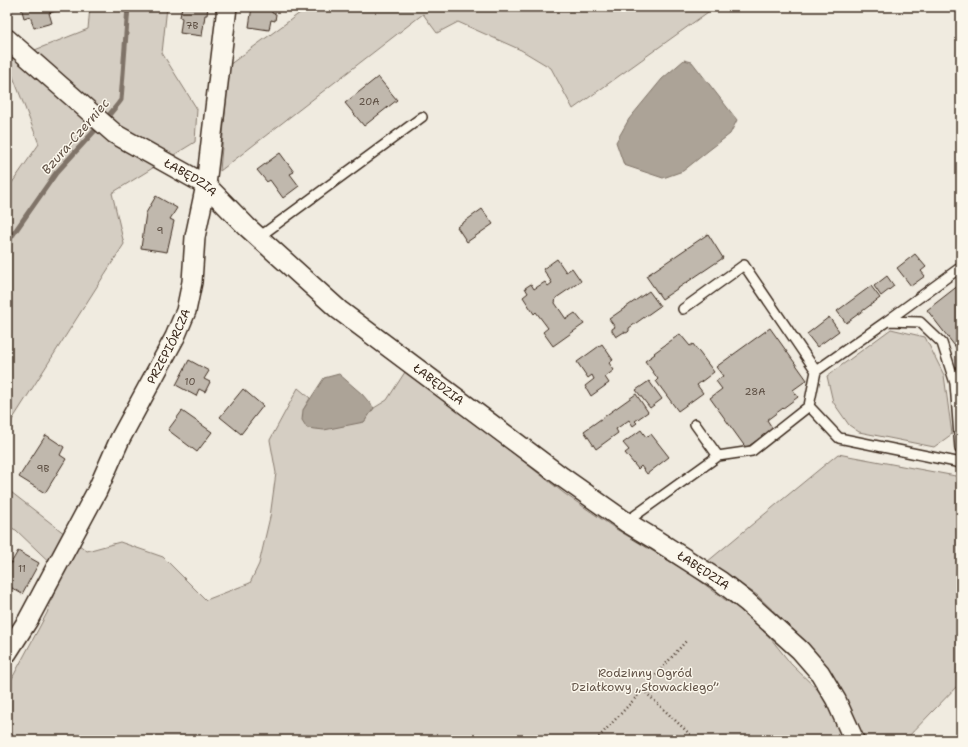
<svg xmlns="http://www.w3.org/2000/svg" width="968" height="747" viewBox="0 0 968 747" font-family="'Shantell Sans',sans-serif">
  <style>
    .green { fill: #d5cec3; stroke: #887c70 }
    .water { fill: #aca397; stroke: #7f7367 }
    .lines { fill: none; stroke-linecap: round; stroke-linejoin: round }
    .stream { stroke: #7f7367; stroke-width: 5 }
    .building { fill: #c0b8ad; stroke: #3b2a1e }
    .service-casing { stroke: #3b2a1e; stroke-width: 12 }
    .minor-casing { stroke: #3b2a1e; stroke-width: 22 }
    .path { stroke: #3b2a1e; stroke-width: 2.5; stroke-dasharray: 1 3; stroke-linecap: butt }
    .service { stroke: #fbf7ec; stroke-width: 9 }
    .minor { stroke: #fbf7ec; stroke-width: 19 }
    .labels { text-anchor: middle; stroke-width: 3; stroke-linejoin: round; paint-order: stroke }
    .number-label { font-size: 10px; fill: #5c4e42 }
    .street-label { font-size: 12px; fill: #3b2a1e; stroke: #fbf7ec }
    .park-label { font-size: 12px; fill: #625347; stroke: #fbf7ec }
    .water-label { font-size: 13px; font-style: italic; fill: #635448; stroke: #fbf7ec }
  </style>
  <rect width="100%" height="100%" fill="#f0ebe0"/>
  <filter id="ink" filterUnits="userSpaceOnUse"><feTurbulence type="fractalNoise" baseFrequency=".025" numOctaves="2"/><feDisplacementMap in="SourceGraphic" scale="8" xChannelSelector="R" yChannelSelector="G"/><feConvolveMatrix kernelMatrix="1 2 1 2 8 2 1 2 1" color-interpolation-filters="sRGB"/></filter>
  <g filter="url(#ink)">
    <path class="green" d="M90 7H167L162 53 197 109 195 142 112 193 124 244 7 428V190L39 144 7 61 88 29Z
      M308 7H715L573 109 551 68 521 50 458 22 437 33 423 14 220 171 229 65Z
      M891 329 925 337 944 375 952 434 934 447 859 432 849 425 833 402 827 376Z
      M405 372 491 436 565 494 616 529 691 574 724 599 749 614 768 635 791 664 825 697 841 692 792 629 757 595 707 562 749 527 838 454 961 477V682L905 740H7V686L9 684 47 613 61 573 16 530 7 526V489L87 551 120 542 163 557 206 600 250 583 259 564 270 517 276 473 270 440 298 388 310 398 303 410 364 422 374 408 387 400Z"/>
    <path class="water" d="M684 60 692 62 737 120 730 134 708 151 683 171 663 178 624 165 616 142 629 119 662 79Z
      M339 374 362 394 374 408 364 422 324 430 307 428 302 420 303 410 324 378Z"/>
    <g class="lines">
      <path class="stream" d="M105 120 118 104 121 100 128 7
        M7 243 56 173 99 126"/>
    </g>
    <path class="building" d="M21 7H59L60 10 49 13 52 23 34 28 30 16 24 18Z
      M182 7H208L207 15H205L202 36 180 33 182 18 180 17Z
      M252 7H272V13L276 14 275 21 271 20 269 30 249 27Z
      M378 77 397 100 364 126 345 103Z
      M280 153 294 172 290 174 299 186 283 198 270 180 267 182 257 170Z
      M156 196 177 208 170 219 174 221 167 252 141 248 146 213Z
      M482 209 493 224 467 242 457 227Z
      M708 234 723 258 662 299 646 276Z
      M915 254 926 267 921 271 925 276 911 286 897 268Z
      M557 259 566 272 572 268 581 281 556 298 555 303 566 319 575 313 584 324 553 346 543 332 548 328 536 312 534 314 523 297 528 293 525 288 531 284 534 289 545 282 548 286 552 283 543 269Z
      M887 276 894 286 881 296 874 286Z
      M959 285 961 288V354L927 310Z
      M871 286 880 298 846 323 837 311Z
      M649 291 660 306 629 328V331L628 332 626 333 624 332 616 337 612 331V329L615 327 609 319Z
      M829 317 839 331 817 347 807 334Z
      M770 328 807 380 793 390 798 397 767 420 773 429 746 448 710 398 722 389 716 381 723 376 716 367Z
      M680 334 690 346 693 344 714 372 697 385 703 393 678 411 656 381 658 379 645 361 655 354 654 353Z
      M602 344 613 360 609 363 614 370 605 377 609 383 591 396 585 386 594 379 592 375 588 378 577 362Z
      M189 360 209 371 204 379 210 382 205 392 199 389 196 396 176 385Z
      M649 381 662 399 650 408 636 390Z
      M243 389 263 406 241 434 220 417Z
      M636 394 648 412 635 421 637 423 633 426 629 420 616 429 618 433 596 449 584 431Z
      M182 411 212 432 197 452 168 430Z
      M641 430 646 437 651 434 669 457 647 474 641 466 638 469 625 453 629 450 623 443Z
      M46 435 64 447 60 455 66 459 45 493 19 477Z
      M18 551 39 563 22 594 7 585V570Z"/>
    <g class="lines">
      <defs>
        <path id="service" d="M259 237 422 117
          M683 309 744 265 816 371
          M887 321 961 267
          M809 406 816 371 887 321 920 322 942 343 955 383 960 449
          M718 456 752 451 809 406 839 438 961 463
          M626 522 718 456 695 424"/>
        <g id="minor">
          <path id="s1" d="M7 39 115 134 206 185 247 227 339 310 562 477 626 522 656 540 720 581 747 602 800 650 820 673 836 700 854 740"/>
          <path id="s2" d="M7 653 28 620 97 491 120 439 175 337 186 311 192 282 195 237 206 185 227 7"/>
        </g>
      </defs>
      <use href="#service" class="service-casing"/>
      <use href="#minor" class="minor-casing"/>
      <path class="path" d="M643 690 696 740
        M596 740 643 690 686 641"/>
      <use href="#service" class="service"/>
      <use href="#minor" class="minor"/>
    </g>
  </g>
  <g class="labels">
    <g class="number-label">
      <text x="192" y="29">7B</text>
      <text x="369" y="105">20A</text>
      <text x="160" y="234">9</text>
      <text x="190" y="385">10</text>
      <text x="755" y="395">28A</text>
      <text x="43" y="472">9B</text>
      <text x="22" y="572">11</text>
    </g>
    <g class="street-label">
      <text dy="4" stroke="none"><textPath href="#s1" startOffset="231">ŁABĘDZIA</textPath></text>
      <text dy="4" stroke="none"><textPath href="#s2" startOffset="347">PRZEPIÓRCZA</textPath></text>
      <text dy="4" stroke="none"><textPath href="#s1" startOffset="555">ŁABĘDZIA</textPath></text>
      <text dy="4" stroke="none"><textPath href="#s1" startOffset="879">ŁABĘDZIA</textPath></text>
    </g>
    <g class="park-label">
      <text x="645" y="677">Rodzinny Ogród<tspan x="645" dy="14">Działkowy „Słowackiego”</tspan></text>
    </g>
    <g class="water-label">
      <text transform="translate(75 136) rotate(-49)" y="5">Bzura-Czerniec</text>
    </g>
  </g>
  <rect width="968" height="747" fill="none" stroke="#fbf7ec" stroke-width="24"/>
  <rect x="12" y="12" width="944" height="723" fill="none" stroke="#3b2a1e" stroke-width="1.5" filter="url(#ink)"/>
</svg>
